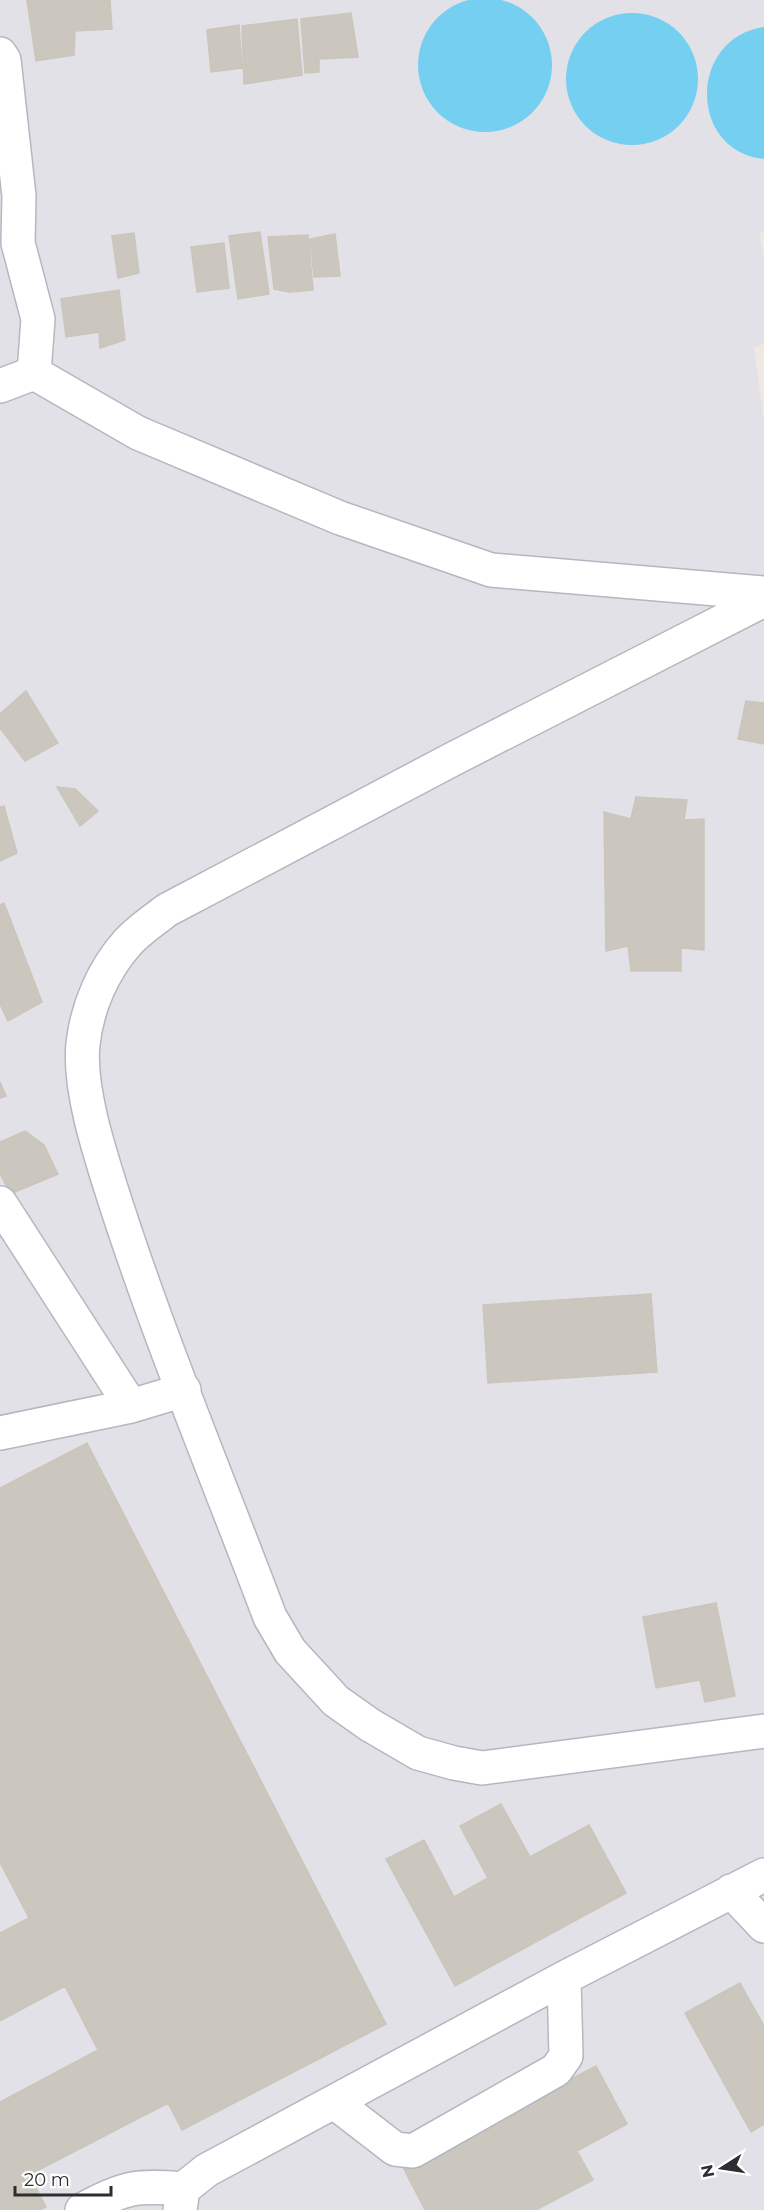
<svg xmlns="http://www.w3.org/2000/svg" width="764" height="2210" viewBox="0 0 764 2210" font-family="Montserrat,sans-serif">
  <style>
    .industrial { fill: #e3e1e8 }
    .water { fill: #75cff0 }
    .building { fill: #cbc7bf; stroke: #cbc5ba; stroke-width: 1.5 }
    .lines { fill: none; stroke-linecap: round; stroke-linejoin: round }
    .minor-casing { stroke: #b4b7c1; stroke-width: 36 }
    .minor { stroke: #fff; stroke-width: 33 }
  </style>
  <rect width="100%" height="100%" fill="#efe9e1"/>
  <path class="industrial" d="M0 0H764V232L759 233 764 258V344L754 347 764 421V2210H0Z"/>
  <path class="water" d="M418 65a67 67 0 1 1 134 0a67 67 0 1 1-134 0Z
    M566 79a66 66 0 1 1 132 0a66 66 0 1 1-132 0Z
    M764 27V159C688 151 688 38 764 27Z"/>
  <path class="building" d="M27 0H110L112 29 75 31 74 55 36 61Z
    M351 13 358 57 319 59V72L305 73 301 19Z
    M297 19 302 75 244 84 242 26Z
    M239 25 242 68 211 72 207 30Z
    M260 232 269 294 238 299 229 236Z
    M134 233 139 273 118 278 112 236Z
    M335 234 340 276 314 277 310 239Z
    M308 235 313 290 289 292 274 289 268 237Z
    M224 243 229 288 197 292 191 247Z
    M119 290 125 340 100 348 99 332 66 337 61 299Z
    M26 691 58 743 25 761 0 728V714Z
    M746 701 764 703V744L738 739Z
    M57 787 75 789 98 811 80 826Z
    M636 797 687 800 684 820 704 819V950L681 948V971H631L628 946 606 951 604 812 631 819Z
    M4 806 17 853 0 861V807Z
    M4 903 42 1002 8 1021 0 1004V905Z
    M0 1082 6 1096 0 1098Z
    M25 1131 44 1145 58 1174 10 1194 0 1173V1142Z
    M651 1294 657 1372 488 1383 483 1305Z
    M87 1443 386 2024 182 2130 168 2103 29 2175 46 2207 39 2210H0V2102L98 2050 65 1986 0 2021V1933L29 1918 0 1862V1488Z
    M716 1603 735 1696 705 1702 700 1680 656 1688 643 1617Z
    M501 1804 530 1857 589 1825 626 1893 455 1986 386 1859 424 1840 454 1897 488 1878 460 1826Z
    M740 1983 764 2026V2124L751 2132 685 2013Z
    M596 2066 627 2124 577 2151 593 2180 536 2210H425L403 2167Z"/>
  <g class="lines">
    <defs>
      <path id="minor" d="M0 54 4 60 19 196 18 243 38 319 34 373 0 386
        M34 373 138 433 340 518 491 570 764 593
        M764 600 451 760 167 910C154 920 139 930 128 942 103 970 87 1007 83 1044 78 1090 102 1160 116 1204 161 1343 218 1479 270 1617L290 1651 336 1701 370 1725 418 1753 454 1763 482 1768 764 1731
        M0 1203 131 1406
        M0 1433 131 1406 184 1390
        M731 1891 764 1926
        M334 2102 395 2149 413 2151 556 2070 566 2056 564 1978
        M82 2210C124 2187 136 2185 183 2189
        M180 2210 183 2189 207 2170 564 1978 764 1875"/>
    </defs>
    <use href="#minor" class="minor-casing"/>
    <use href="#minor" class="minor"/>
  </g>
  <g transform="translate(722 2168) rotate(258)" stroke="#ffffff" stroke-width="4.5" paint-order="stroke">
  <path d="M0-4.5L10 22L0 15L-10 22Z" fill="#2e2e2e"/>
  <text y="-9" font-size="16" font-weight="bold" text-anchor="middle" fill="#2e2e2e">N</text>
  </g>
  <path d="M15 2186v9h96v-9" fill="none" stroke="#2e2e2e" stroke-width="3"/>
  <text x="24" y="2186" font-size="18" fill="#2e2e2e" stroke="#ffffff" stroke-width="4.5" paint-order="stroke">20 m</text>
</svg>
